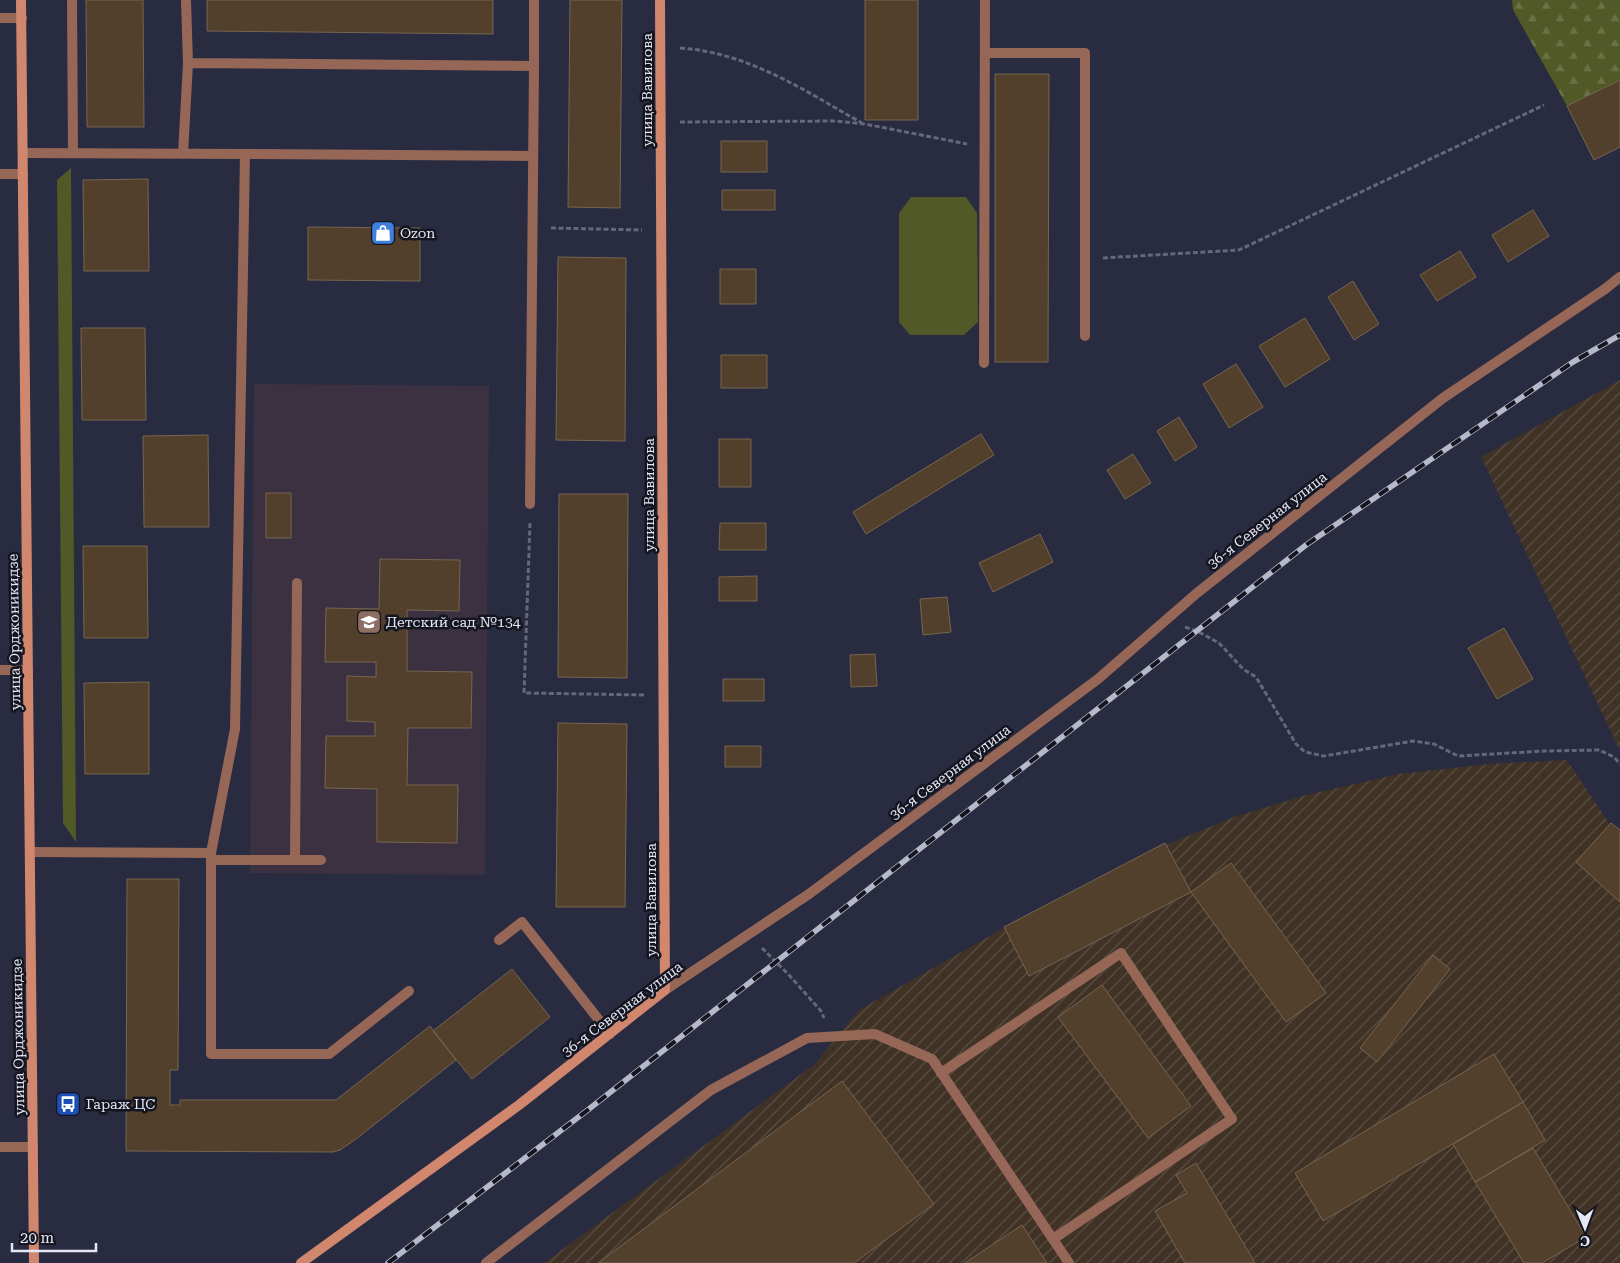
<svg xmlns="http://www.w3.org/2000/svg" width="1620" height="1263" viewBox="0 0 1620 1263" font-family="'Roboto Serif',serif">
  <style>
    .industrial { fill: url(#industrial-furrows) }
    .education { fill: #3b3140 }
    .green { fill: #515926 }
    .forest { fill: url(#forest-firs) }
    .building { fill: #52402d; stroke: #776550 }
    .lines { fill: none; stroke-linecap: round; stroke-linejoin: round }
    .path { stroke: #65677b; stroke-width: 3; stroke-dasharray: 5 2.5; stroke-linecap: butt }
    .lane { stroke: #966757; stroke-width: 10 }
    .street { stroke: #966757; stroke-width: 10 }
    .secondary { stroke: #d1876d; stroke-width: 10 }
    .rail-casing { stroke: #b6b9c9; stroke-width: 5.5 }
    .rail { stroke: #14151f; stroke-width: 4; stroke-dasharray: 11; stroke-linecap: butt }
    .labels { text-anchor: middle; stroke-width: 5; stroke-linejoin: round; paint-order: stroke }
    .street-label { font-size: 14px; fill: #e5e7f6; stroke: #14151f }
    .poi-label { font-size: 14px; fill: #e5e7f6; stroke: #14151f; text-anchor: start }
  </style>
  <defs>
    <pattern id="industrial-furrows" width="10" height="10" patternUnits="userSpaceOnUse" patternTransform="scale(1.25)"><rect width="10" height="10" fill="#403225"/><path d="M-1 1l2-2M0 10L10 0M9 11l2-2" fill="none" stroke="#5b5045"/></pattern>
    <pattern id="forest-firs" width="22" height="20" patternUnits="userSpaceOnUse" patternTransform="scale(1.25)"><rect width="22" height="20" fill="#515926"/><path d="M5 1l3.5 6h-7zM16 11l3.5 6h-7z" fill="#6a7146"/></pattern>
  </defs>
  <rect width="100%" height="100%" fill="#292c41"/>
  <path class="industrial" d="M1620 380V751L1481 457Z
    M1567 760 1609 823 1620 833V1263H544L815 1064 859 1010 1004 928 1166 845 1234 817 1306 795 1399 774 1489 764Z"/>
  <path class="education" d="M254 384 489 386 485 875 250 873Z"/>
  <path class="green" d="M71 168 76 842 63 823 57 180Z
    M911 197H966L977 213 978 322 964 335H910L899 322V213Z"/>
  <path class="forest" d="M1512 0H1620V80L1567 106 1513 10Z"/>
  <path class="building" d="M86 0H143L144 127H87Z
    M207 0H493V34L207 31Z
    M570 0H622L620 208 568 207Z
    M865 0H918V120H865Z
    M995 74H1049L1048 362H995Z
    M1620 80V147L1594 160 1567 106Z
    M721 141H767V172H721Z
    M148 179 149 271H84L83 180Z
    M722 190H775V210H722Z
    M1533 210 1549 236 1508 262 1492 235Z
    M308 227 420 228V281L308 280Z
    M1460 251 1476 277 1437 301 1420 275Z
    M558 257 626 258 625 441 556 440Z
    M720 269H756V304H720Z
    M1353 281 1379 324 1354 340 1328 297Z
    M1305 318 1330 359 1285 387 1259 346Z
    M81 328H145L146 420H82Z
    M721 355H767V388H721Z
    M1236 364 1263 407 1229 428 1203 384Z
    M1179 417 1197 447 1175 461 1157 431Z
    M981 434 994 455 866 534 853 512Z
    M208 435 209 527H144L143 436Z
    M719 439H751V487H719Z
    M1133 454 1151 483 1125 499 1107 470Z
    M266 493H291V538H266Z
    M559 494H628L627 678 558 677Z
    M720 523H766V550H719Z
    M1040 534 1053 562 993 592 979 563Z
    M83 546H147L148 638H84Z
    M380 559 460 560 459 611 407 610V671L472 672 471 728H408L407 785H458L457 843 377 842V789L325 788 326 736H375V722L347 721V676L376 677V662H325L326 608 379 609Z
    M757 576V601H719V577Z
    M947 597 951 632 923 635 920 599Z
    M1504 628 1533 679 1497 699 1468 648Z
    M875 654 877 686 851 687 850 655Z
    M723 679H764V701H723Z
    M149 682V774H85L84 683Z
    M558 723 627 724 625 907H556Z
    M725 746H761V767H725Z
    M1611 823 1620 830V902L1576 862Z
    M1165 843 1191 892 1029 976 1004 927Z
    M1231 863 1326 993 1286 1022 1191 892Z
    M127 879H179L178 1070H170V1105H180V1100H336L430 1026 456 1060 356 1139 340 1150 333 1152 126 1151Z
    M1433 955 1450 969 1377 1062 1360 1048Z
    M512 969 550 1017 472 1079 433 1031Z
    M1102 985 1191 1106 1148 1138 1058 1017Z
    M1494 1054 1523 1102 1323 1221 1295 1173Z
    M842 1081 934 1204 854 1263H598Z
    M1523 1102 1545 1140 1475 1182 1453 1144Z
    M1533 1148 1586 1237 1542 1263H1524L1475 1182Z
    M1196 1163 1255 1263H1185L1155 1211 1187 1193 1176 1175Z
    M1022 1225 1047 1263H965Z"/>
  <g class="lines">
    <path class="path" d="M680 48C750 53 803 90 862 123
      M680 122 835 121 865 124 967 144
      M551 228 642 230
      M1103 258 1239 250 1544 105
      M530 523 524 693 645 695
      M1185 627 1197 631 1219 643 1243 669 1256 677 1296 744 1305 752 1324 756 1413 741 1434 744 1458 756 1544 751 1599 750 1614 757 1620 764
      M762 948 789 975 821 1011 824 1018"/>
    <path class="lane" d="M72 0 73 153
      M534 0V66
      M985 53H1085V336
      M188 63 534 66 530 504
      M23 153 245 154 235 729 211 853
      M183 154 188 63 186 0
      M245 154 533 156
      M1605 289 1620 277
      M984 363 985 0
      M30 852 211 853V1054H329L409 991
      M211 860H321
      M295 860 297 583
      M499 940 522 922 610 1034
      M941 1073 1121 953 1232 1119 1053 1239"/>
    <path class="street" d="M0 18H22
      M0 174H23
      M0 670H28
      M665 990 809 894 1098 679 1197 593 1443 398 1605 289
      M0 1147H33
      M486 1263 711 1090 807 1038 875 1034 932 1059 1069 1263"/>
    <path class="secondary" d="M21 0 34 1263
      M301 1263 519 1105 665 990 660 0"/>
    <defs>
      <path id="rail" d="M388 1263 589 1109 1306 545 1573 362 1620 335"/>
    </defs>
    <use href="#rail" class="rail-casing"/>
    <use href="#rail" class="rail"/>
  </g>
  <defs>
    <symbol id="shop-square" viewBox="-11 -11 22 22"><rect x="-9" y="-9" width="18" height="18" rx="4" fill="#3f7fe0" stroke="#14151f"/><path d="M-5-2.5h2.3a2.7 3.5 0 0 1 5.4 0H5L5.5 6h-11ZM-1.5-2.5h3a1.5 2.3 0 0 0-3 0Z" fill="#fff"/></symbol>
    <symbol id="school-square" viewBox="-11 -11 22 22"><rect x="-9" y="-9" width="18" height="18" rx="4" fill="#8d6e63" stroke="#14151f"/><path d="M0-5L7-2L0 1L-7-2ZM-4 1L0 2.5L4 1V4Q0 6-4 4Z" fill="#fff"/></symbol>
    <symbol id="bus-square" viewBox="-11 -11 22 22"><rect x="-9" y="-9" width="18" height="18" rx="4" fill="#1a4fb4" stroke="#14151f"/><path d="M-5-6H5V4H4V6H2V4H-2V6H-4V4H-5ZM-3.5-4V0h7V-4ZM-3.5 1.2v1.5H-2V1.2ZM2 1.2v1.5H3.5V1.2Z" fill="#fff"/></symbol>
  </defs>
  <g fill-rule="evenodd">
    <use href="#shop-square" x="369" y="219" width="28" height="28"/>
    <use href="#school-square" x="355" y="608" width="28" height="28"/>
    <use href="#bus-square" x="54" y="1090" width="28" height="28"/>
  </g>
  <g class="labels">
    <g class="street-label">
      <text transform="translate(647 90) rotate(-90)" y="5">улица Вавилова</text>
      <text transform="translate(649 495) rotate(-90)" y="5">улица Вавилова</text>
      <text transform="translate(1267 520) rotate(-38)" y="5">36-я Северная улица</text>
      <text transform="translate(14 632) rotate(-91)" y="5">улица Орджоникидзе</text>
      <text transform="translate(950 772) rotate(-37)" y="5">36-я Северная улица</text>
      <text transform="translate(651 900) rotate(-90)" y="5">улица Вавилова</text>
      <text transform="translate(622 1009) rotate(-37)" y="5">36-я Северная улица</text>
      <text transform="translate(18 1037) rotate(-91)" y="5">улица Орджоникидзе</text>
    </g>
    <g class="poi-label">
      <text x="400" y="238">Ozon</text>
      <text x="386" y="627">Детский сад №134</text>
      <text x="86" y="1109">Гараж ЦС</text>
    </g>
  </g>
  <g transform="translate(1585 1228) rotate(179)" stroke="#14151f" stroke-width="4" paint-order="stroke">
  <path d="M0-4L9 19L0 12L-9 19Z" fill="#e5e7f6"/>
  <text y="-8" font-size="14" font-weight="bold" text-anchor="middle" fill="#e5e7f6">С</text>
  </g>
  <path d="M12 1243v8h84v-8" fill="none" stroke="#e5e7f6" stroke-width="2.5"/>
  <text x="20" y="1243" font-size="15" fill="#e5e7f6" stroke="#14151f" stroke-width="4" paint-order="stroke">20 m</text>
</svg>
